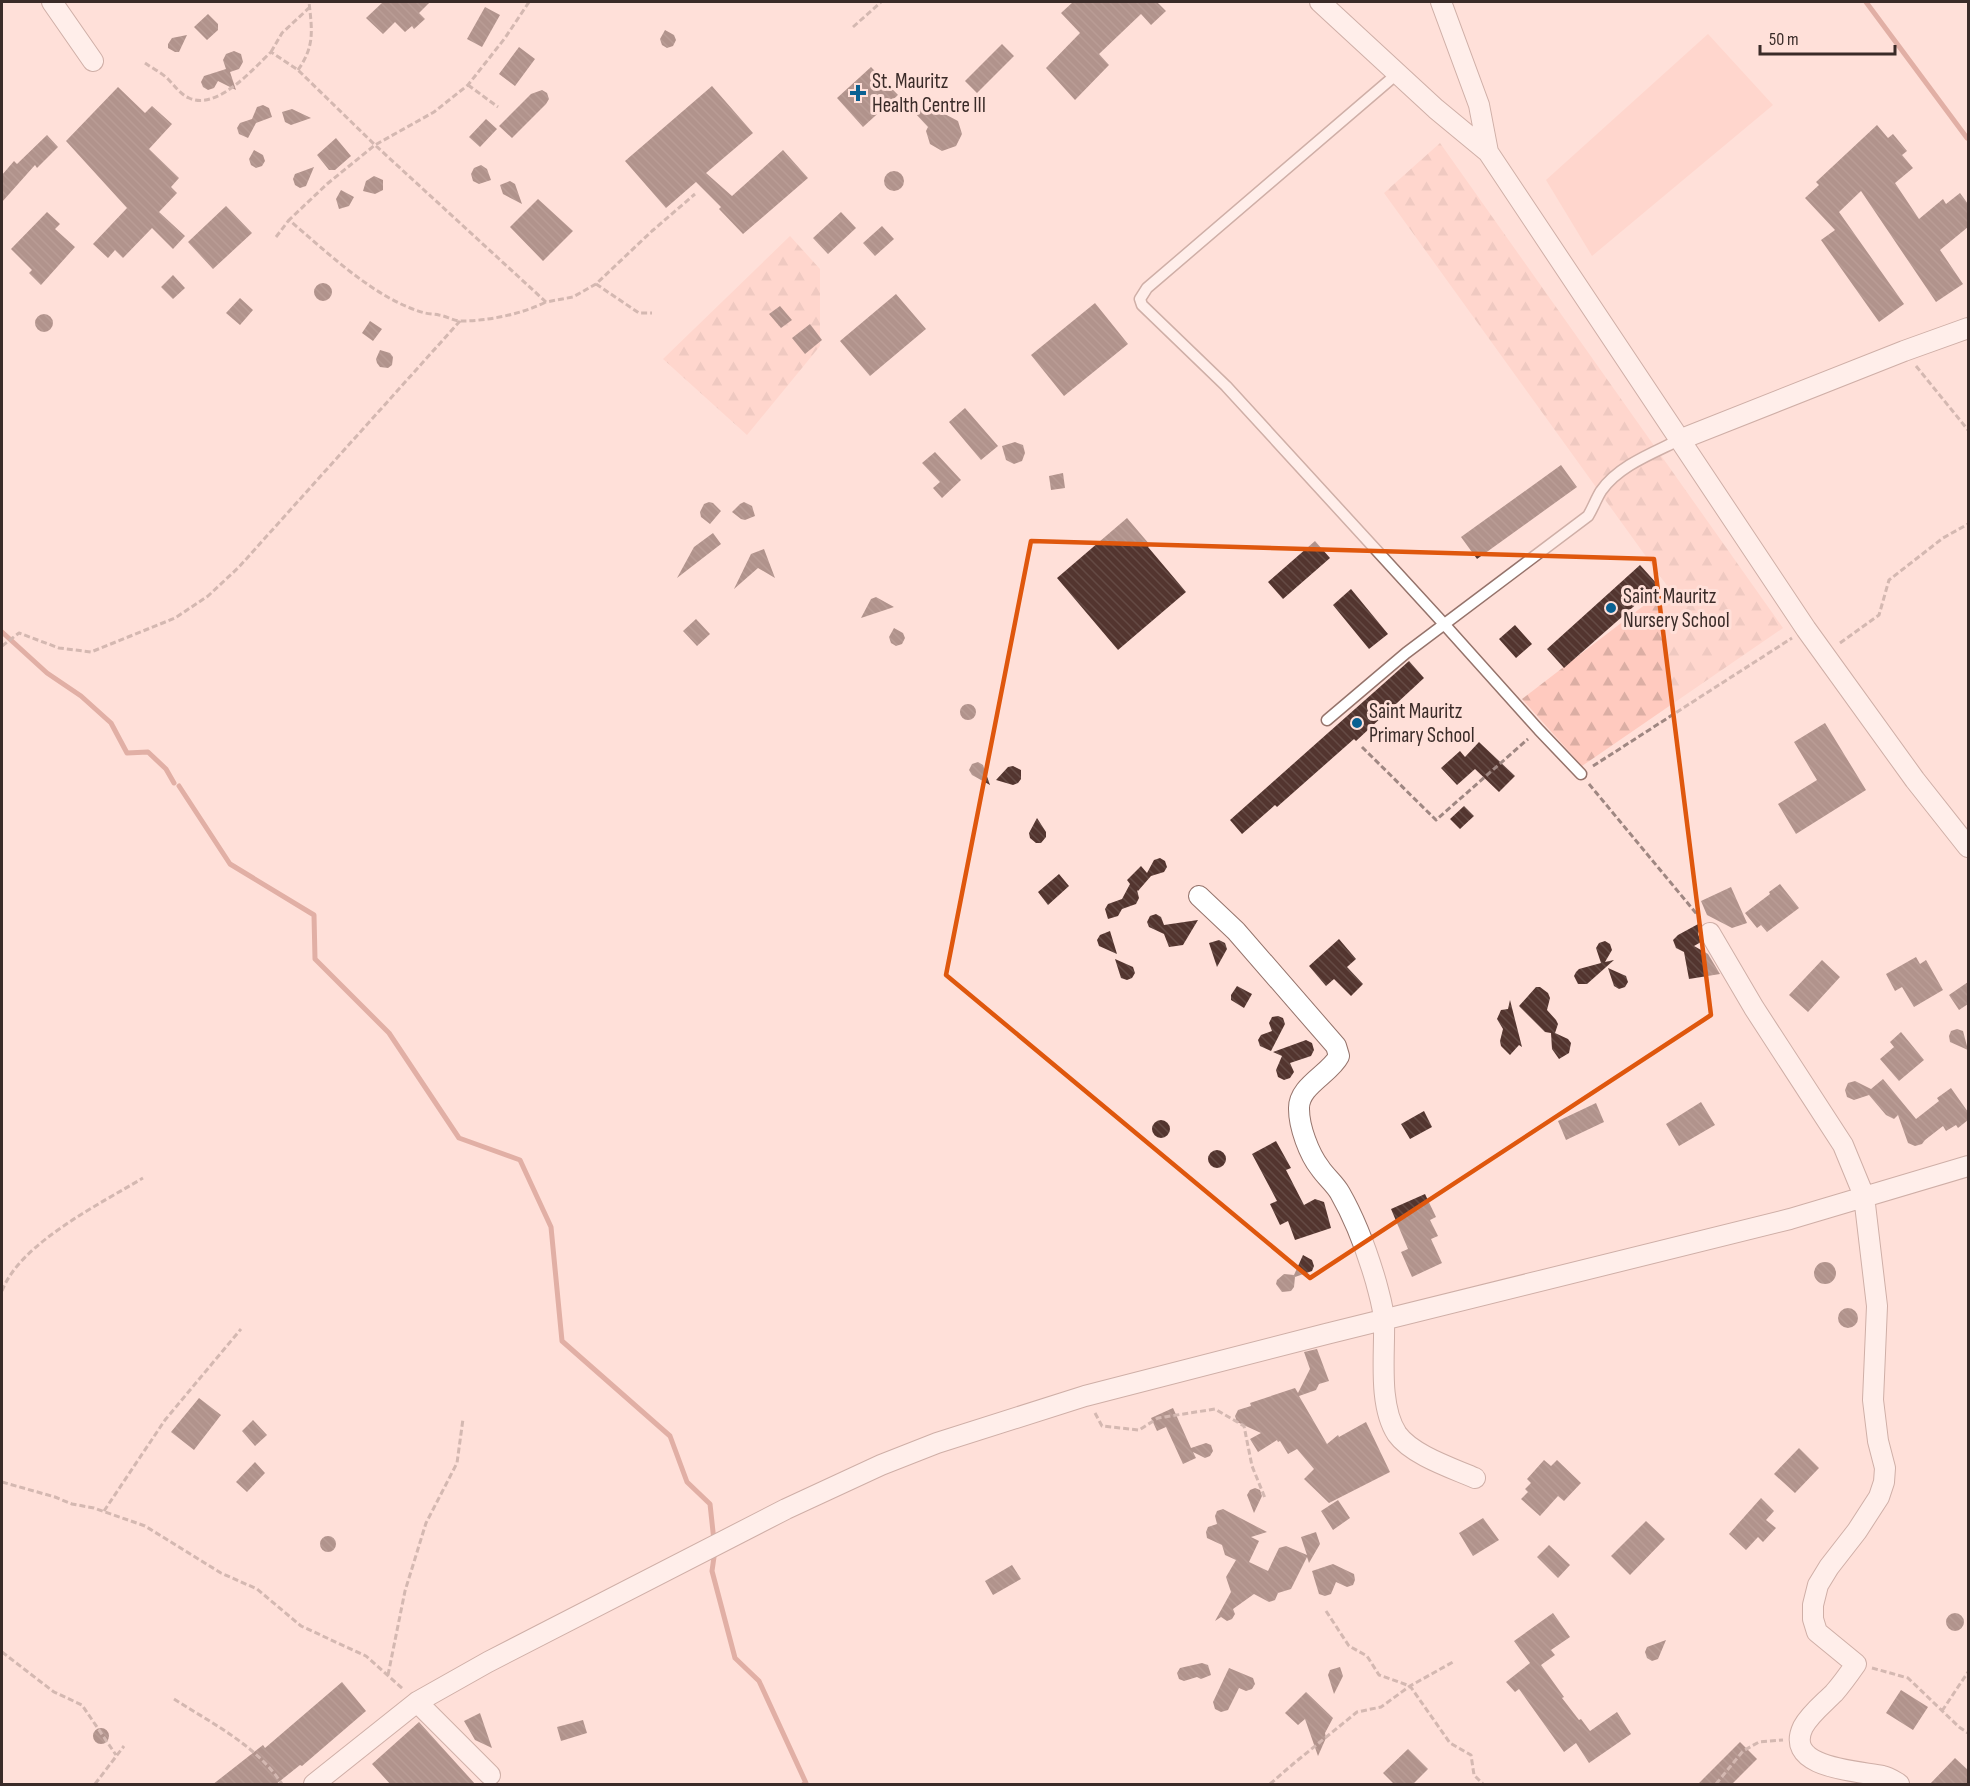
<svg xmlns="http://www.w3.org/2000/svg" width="1970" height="1786" viewBox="0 0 1970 1786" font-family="'Sofia Sans Condensed',sans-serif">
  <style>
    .green { fill: #ffcabf }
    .forest { fill: url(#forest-firs) }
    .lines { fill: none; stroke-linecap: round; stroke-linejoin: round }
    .stream { stroke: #bd7466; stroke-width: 5 }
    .building { fill: url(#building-back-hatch) }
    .service-casing { stroke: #95736b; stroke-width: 13 }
    .minor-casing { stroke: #95736b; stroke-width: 22 }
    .path { stroke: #9f8782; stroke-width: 3; stroke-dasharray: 6 3; stroke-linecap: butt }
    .service { stroke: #fff; stroke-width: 10 }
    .minor { stroke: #fff; stroke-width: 20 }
    .marked { fill: none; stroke: #df570d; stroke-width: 4.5; stroke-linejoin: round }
    .poi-dot { fill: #0a6192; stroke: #ffe0d9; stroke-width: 2 }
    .labels { text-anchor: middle; stroke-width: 6; stroke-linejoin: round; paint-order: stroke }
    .poi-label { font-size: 21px; fill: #3a2b28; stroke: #ffe0d9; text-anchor: start }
  </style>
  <defs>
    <pattern id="forest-firs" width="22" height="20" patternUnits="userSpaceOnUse" patternTransform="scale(1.5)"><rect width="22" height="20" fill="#ffcabf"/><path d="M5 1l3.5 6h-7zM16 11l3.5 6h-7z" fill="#dbaea4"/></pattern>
    <pattern id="building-back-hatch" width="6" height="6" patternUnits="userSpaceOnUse" patternTransform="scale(1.5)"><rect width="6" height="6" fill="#53352f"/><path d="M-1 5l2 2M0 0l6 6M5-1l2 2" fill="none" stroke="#644a44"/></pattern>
  </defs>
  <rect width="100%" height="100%" fill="#ffe0d9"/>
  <path class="green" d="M1708 34 1773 105 1592 256 1546 180Z"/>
  <path class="forest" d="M1440 143 1783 628 1582 766 1522 699 1668 587 1384 193Z
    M790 236 820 269V346L747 435 663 359Z"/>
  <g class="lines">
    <path class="stream" d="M1866 2 1967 138
      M2 632 47 673 81 696 111 723 127 753 148 752 166 769 174 783
      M179 786 230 864 314 915 315 959 389 1033 459 1138 520 1160 551 1227 562 1341 670 1436 687 1482 710 1504 714 1541
      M715 1550 712 1571 735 1658 759 1681 806 1783 804 1784"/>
  </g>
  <path class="building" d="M383 2H430L419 13 425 19 414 29 412 26 405 32 395 22 383 34 366 18Z
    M1073 2H1157L1166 11 1151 25 1141 14 1099 54 1109 65 1075 100 1046 68 1080 33 1061 13Z
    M485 7 500 15 482 47 467 39Z
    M208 14 218 24V30L207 40 194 27Z
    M665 30 674 35 676 40 673 46 667 48 662 45 660 39Z
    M187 35 179 52H175L168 48V44L172 38Z
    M1002 44 1014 56 977 93 965 81Z
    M519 47 535 59 515 86 499 74Z
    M234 51 241 54 243 62 239 69 230 72 236 90 218 81 214 88 208 90 203 87 201 82 204 76 226 69 223 60 226 54Z
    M871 67 898 95 863 127 837 98Z
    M712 86 753 133 706 173 732 196 783 150 808 178 743 234 719 209 721 207 696 182 666 208 625 161Z
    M118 87 145 113 152 106 172 124 149 149 179 178 171 187 177 193 159 212 185 236 173 249 152 228 123 258 115 250 108 258 93 244 127 208 66 141Z
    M542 90 547 93 549 99 546 104 512 138 499 126 531 94Z
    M928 99 939 111 958 121 962 134 956 146 942 151 930 144 926 131 928 127 914 112Z
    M263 105 269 108 272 117 256 123 248 138 239 134 237 128 240 123 252 119 257 107Z
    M292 109 311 118 291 125 285 122 282 112Z
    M486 119 497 129 480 147 469 137Z
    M1877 125 1888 138 1893 134 1907 151 1902 155 1913 168 1895 183 1919 219 1943 199 1946 204 1960 193 1968 204V227L1940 250 1963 284 1936 302 1861 191 1839 212 1904 304 1879 322 1821 240 1835 230 1805 198 1819 185 1816 182Z
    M47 135 58 147 37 168 35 165 2 202V175L14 161 17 164Z
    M336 138 351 156 335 170H329L317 155Z
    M254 150 263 155 265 161 262 166 256 168 251 165 249 159Z
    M481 165 487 169 491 180 479 184 473 181 471 174 474 168Z
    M314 167 306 186 300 188 295 185 293 179 295 174Z
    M884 181a10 10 0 1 1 20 0a10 10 0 1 1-20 0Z
    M374 176 383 180V190L375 194 363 191 366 181Z
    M510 181 515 184 522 204 503 194 500 185Z
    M341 190 354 197 349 206 339 209 336 199Z
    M538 199 573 231 543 261 510 227Z
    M226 206 252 233 213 269 188 242Z
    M47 212 60 224 55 229 75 247 41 285 29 273 32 270 11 249Z
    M841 212 856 228 828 254 813 238Z
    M882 226 894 239 875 256 863 243Z
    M173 275 185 288 173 299 161 287Z
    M314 292a9 9 0 1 1 18 0a9 9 0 1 1-18 0Z
    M896 294 926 329 870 376 840 341Z
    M240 298 253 310 240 325 226 313Z
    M1095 303 1128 344 1064 396 1031 355Z
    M780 306 792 320 781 328 769 314Z
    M35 323a9 9 0 1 1 18 0a9 9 0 1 1-18 0Z
    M370 321 382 329 373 341 362 333Z
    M810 324 822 340 805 354 792 338Z
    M380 350 390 353 393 357 392 365 388 368 380 367 377 363 376 359Z
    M965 408 998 446 981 460 949 422Z
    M1015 442 1023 445 1025 453 1022 461 1014 464 1006 460 1002 446Z
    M935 452 961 480 942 498 933 488 940 482 922 463Z
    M1561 465 1577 487 1477 559 1461 537Z
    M1063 473 1065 488 1051 490 1049 476Z
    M709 502 713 503 721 511 710 524 701 517 700 512 704 504Z
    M744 502 752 506 755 516 745 520 741 519 732 512 740 504Z
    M1127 518 1150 545 1148 547 1186 592 1118 650 1057 578Z
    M713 533 721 544 677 578 694 547Z
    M1315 541 1330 558 1283 599 1268 582Z
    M764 549 775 578 758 568 734 589 751 554Z
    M1640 565 1658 585 1564 668 1547 649Z
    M1351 589 1388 634 1369 649 1333 605Z
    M876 597 894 607 861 618 871 599Z
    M696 619 710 634 697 646 683 631Z
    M1515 625 1532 644 1516 658 1499 639Z
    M894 628 903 633 905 638 902 644 896 646 891 643 889 637Z
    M1409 661 1424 678 1356 741 1354 739 1277 807 1275 805 1242 834 1230 820Z
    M960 712a8 8 0 1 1 16 0a8 8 0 1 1-16 0Z
    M1825 723 1866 790 1796 834 1778 804 1817 780 1794 742Z
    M1479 742 1515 776 1499 792 1475 769 1457 785 1441 768 1460 751 1465 757Z
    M978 762 983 765 990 785 972 775 969 770 972 764Z
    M1013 766 1021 770V779L1018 783 1013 785 996 780 1008 767Z
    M1464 806 1474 816 1460 829 1450 819Z
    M1037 818 1046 832V837L1041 843H1036L1030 838 1029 833Z
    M1160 858 1165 861 1167 867 1164 872 1151 876 1138 891 1137 890 1139 898 1136 904 1122 909 1118 916 1108 919 1105 909 1108 904 1122 899 1130 884 1127 880 1141 866 1147 873 1154 860Z
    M1059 874 1069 886 1048 905 1038 892Z
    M1780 884 1799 908 1767 932 1761 925 1757 928 1745 913 1770 894 1769 892Z
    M1731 887 1747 923 1732 928 1707 915 1701 901Z
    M1156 914 1161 917 1164 925 1198 920 1183 945 1169 947 1164 934 1149 927 1147 922 1150 916Z
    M1700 923 1701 925 1698 934 1701 942 1694 946 1708 954 1720 974 1689 979 1684 952 1676 948 1673 940 1678 935Z
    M1110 931 1117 954 1099 946 1097 940 1100 935Z
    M1339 939 1356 959 1347 967 1363 984 1351 996 1334 979 1326 986 1309 966Z
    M1219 940 1225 943 1227 949 1217 967 1209 943Z
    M1605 941 1610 944 1612 950 1605 962 1614 960 1587 984H1578L1574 976 1576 972 1579 969 1601 963 1596 948 1599 943Z
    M1916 957 1920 964 1926 960 1943 990 1914 1007 1902 987 1895 991 1886 974Z
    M1115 959 1133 967 1135 973 1132 978 1127 980 1121 978Z
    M1822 960 1840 977 1808 1012 1789 995Z
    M1608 968 1626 976 1628 982 1625 987 1619 989 1614 986Z
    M1968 982V1004L1959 1010 1949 995Z
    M1237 986 1252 994 1244 1008 1231 1000V995Z
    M1536 987H1540L1548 993 1550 998 1547 1010 1556 1020 1558 1024 1555 1033 1568 1039 1571 1043 1569 1053 1559 1059 1552 1049 1551 1033 1545 1032 1519 1006Z
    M1510 1000 1522 1047 1519 1045 1510 1055 1501 1046 1500 1041 1503 1029 1497 1019 1501 1010 1508 1009Z
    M1278 1016 1283 1018 1285 1024 1271 1051 1260 1046 1258 1040 1261 1035 1272 1031 1269 1023 1272 1017Z
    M1957 1029 1963 1031 1968 1050 1950 1042 1949 1036 1951 1031Z
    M1901 1032 1924 1060 1899 1081 1880 1059 1894 1047 1890 1042Z
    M1306 1040 1312 1043 1314 1050 1311 1056 1290 1063 1294 1072 1290 1078 1284 1080 1278 1077 1276 1070 1282 1056 1273 1052Z
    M1883 1079 1916 1119 1939 1101 1937 1098 1951 1088 1968 1112V1120L1958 1128 1956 1125 1946 1131 1943 1126 1925 1140 1922 1144 1915 1146 1908 1143 1898 1115 1894 1119 1886 1115 1869 1095 1854 1100 1847 1097 1845 1090 1848 1083 1855 1081 1871 1089Z
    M1701 1102 1715 1125 1679 1146 1666 1124Z
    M1596 1103 1604 1122 1566 1140 1558 1121Z
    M1424 1111 1432 1127 1410 1139 1401 1124Z
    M1152 1129a9 9 0 1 1 18 0a9 9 0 1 1-18 0Z
    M1276 1141 1291 1168 1286 1170 1304 1205 1315 1199 1324 1202 1331 1228 1295 1240 1288 1221 1280 1225 1270 1204 1277 1201 1252 1154Z
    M1208 1159a9 9 0 1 1 18 0a9 9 0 1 1-18 0Z
    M1425 1194 1436 1217 1430 1220 1438 1236 1431 1239 1442 1263 1412 1277 1401 1252 1408 1249 1391 1209Z
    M1303 1255 1312 1260 1314 1266 1312 1271 1295 1277 1294 1287 1291 1291 1282 1292 1276 1284 1277 1280 1284 1274 1294 1275Z
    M1814 1273a11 11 0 1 1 22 0a11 11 0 1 1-22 0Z
    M1838 1318a10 10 0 1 1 20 0a10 10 0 1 1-20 0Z
    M1317 1349 1329 1381 1319 1384 1316 1390 1299 1396 1327 1444 1338 1435 1339 1437 1366 1422 1390 1472 1329 1503 1304 1479 1314 1469 1297 1449 1288 1454 1280 1441 1278 1442 1277 1440 1258 1452 1250 1439 1261 1433 1237 1422 1235 1416 1238 1410 1251 1406 1250 1403 1295 1388 1298 1393 1310 1369 1304 1352Z
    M199 1398 221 1415 194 1450 171 1432Z
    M1173 1408 1191 1448 1206 1443 1211 1445 1213 1451 1210 1456 1205 1458 1193 1452 1196 1458 1183 1464 1166 1427 1157 1431 1151 1418Z
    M253 1420 267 1435 255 1446 242 1431Z
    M1799 1448 1819 1468 1795 1493 1774 1474Z
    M1544 1460 1551 1466 1557 1460 1581 1483 1564 1501 1558 1496 1540 1516 1521 1499 1528 1492 1525 1489 1531 1483 1527 1479Z
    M255 1462 265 1473 247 1492 236 1482Z
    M1255 1488 1260 1490 1262 1496 1254 1513 1247 1495 1250 1490Z
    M1761 1498 1774 1511 1766 1520 1776 1528 1763 1542 1758 1537 1746 1550 1729 1534Z
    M1338 1500 1350 1518 1333 1530 1321 1511Z
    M1223 1509 1267 1532 1251 1537 1259 1541 1249 1562 1268 1571 1279 1548 1286 1546 1307 1555 1301 1537 1316 1532 1320 1544 1309 1563 1307 1557 1291 1589 1278 1593 1275 1600 1269 1602 1254 1594 1233 1609 1235 1614 1232 1619 1227 1621 1221 1617 1215 1621 1231 1592 1226 1577 1236 1560 1225 1555 1222 1545 1207 1538 1206 1532 1208 1527 1217 1524 1215 1516 1217 1511Z
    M1483 1518 1499 1540 1473 1556 1459 1533Z
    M1646 1521 1665 1539 1630 1575 1611 1556Z
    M320 1544a8 8 0 1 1 16 0a8 8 0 1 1-16 0Z
    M1549 1545 1570 1565 1558 1578 1537 1557Z
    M1333 1564 1354 1574 1355 1580 1353 1585 1347 1587 1336 1582 1331 1594 1325 1596 1319 1594 1312 1571Z
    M1012 1565 1021 1579 993 1595 985 1581Z
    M1553 1613 1570 1637 1551 1650 1555 1655 1541 1665 1564 1697 1562 1698 1579 1720 1581 1719 1590 1731 1617 1712 1631 1734 1589 1763 1576 1743 1564 1752 1519 1689 1515 1692 1506 1682 1530 1663 1514 1641Z
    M1946 1622a9 9 0 1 1 18 0a9 9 0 1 1-18 0Z
    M1666 1640 1658 1659 1652 1661 1647 1658 1645 1652 1647 1647Z
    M1202 1663 1208 1665 1211 1675 1201 1679 1197 1677 1184 1681 1179 1679 1177 1673 1180 1668Z
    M1340 1667 1343 1676 1334 1694 1328 1675 1330 1670Z
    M1229 1668 1253 1678 1255 1684 1252 1689 1246 1691 1239 1688 1228 1710 1221 1712 1215 1709 1213 1702Z
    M342 1682 366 1711 302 1766 300 1765 275 1785H212L263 1745 265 1748Z
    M1901 1690 1928 1707 1913 1730 1886 1713Z
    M1306 1692 1333 1718 1325 1733 1326 1738 1318 1756 1305 1719 1298 1725 1285 1713Z
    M480 1713 492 1748 475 1740 464 1721Z
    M583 1720 587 1733 561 1741 557 1727Z
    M419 1722 476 1785H391L372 1764Z
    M93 1736a8 8 0 1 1 16 0a8 8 0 1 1-16 0Z
    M1740 1742 1757 1759 1731 1785H1697Z
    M1408 1749 1428 1769 1412 1785H1395L1383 1773Z
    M1955 1758 1968 1770V1785H1929Z"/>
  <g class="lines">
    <defs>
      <path id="service" d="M1398 73 1147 288 1140 299 1142 305 1226 386 1444 624 1539 730 1581 774
        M1327 720 1406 653 1588 516C1593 508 1596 499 1601 491 1618 466 1653 453 1679 440"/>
      <path id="minor" d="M52 2 93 61
        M1320 2 1436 109 1488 152 1806 629 1915 780 1968 847
        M1441 2 1479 105 1488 152
        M1679 440 1904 351 1968 328
        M1199 896 1236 931 1336 1046 1339 1056C1330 1074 1298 1086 1299 1109 1299 1127 1309 1154 1320 1168 1326 1177 1335 1184 1340 1193 1356 1221 1367 1251 1376 1282 1379 1294 1384 1309 1384 1322 1385 1354 1378 1405 1397 1434 1412 1455 1452 1468 1475 1478
        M1710 933 1754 1008 1843 1145 1864 1196 1877 1306 1873 1400 1878 1441 1885 1468 1884 1482 1879 1497 1857 1531 1829 1567 1818 1585 1813 1605V1619L1817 1632 1856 1664C1849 1674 1842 1684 1834 1693 1823 1704 1810 1714 1803 1727 1783 1769 1860 1771 1883 1776 1889 1777 1894 1781 1899 1784
        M417 1702 490 1775
        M314 1784 417 1702 488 1662 786 1509 881 1465 937 1443 1085 1396 1326 1334 1790 1219 1968 1166"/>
    </defs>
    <use href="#service" class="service-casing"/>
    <use href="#minor" class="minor-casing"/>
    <path class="path" d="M529 2 505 38 468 85 434 112 375 145 327 184 289 220C327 252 376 300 425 313 430 314 435 314 439 315 446 316 454 321 461 321 488 321 522 314 546 302
      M853 27 881 2
      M271 52 282 33 310 7
      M145 63C152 68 162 73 168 79 175 86 180 94 189 98 217 111 253 69 271 52L298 70 375 145 546 302 573 297 596 284 652 231 695 194
      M298 70C315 46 312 30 309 2
      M468 85 498 107
      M276 237 289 220
      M596 284 639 313H652
      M1916 366 1968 430
      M1840 643 1879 615 1889 580 1943 538 1968 524
      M2 646 19 633 59 648 91 652 175 618 208 596 239 567 460 321
      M1362 747 1436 820 1528 739
      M1593 766 1792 638
      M1589 784 1700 918
      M2 1291C20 1243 100 1204 143 1178
      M1095 1413 1102 1426 1139 1430 1158 1418 1215 1409 1244 1426 1252 1466 1265 1498
      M2 1482 55 1497 72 1504 94 1508 145 1526 221 1573 257 1589 301 1626 366 1656 403 1689
      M104 1511 165 1420 241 1329
      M1326 1611 1349 1646 1367 1656 1379 1675 1410 1686 1450 1743 1471 1755 1474 1775 1483 1784
      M2 1652 54 1692 82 1705 116 1755
      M1872 1668 1908 1678 1959 1727 1968 1733
      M388 1675 405 1591 426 1523 457 1463 463 1419
      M174 1699C213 1724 256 1745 282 1784
      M1942 1711 1968 1672
      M95 1784 124 1746
      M1270 1784 1293 1764 1357 1712 1381 1707 1410 1686 1453 1662
      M1716 1784 1743 1751 1759 1742 1783 1740"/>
    <use href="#service" class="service"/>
    <use href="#minor" class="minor"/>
  </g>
  <path d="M0 0H1970V1786H0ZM1031 541 1654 559 1711 1015 1310 1278 946 975Z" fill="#ffe0d9" fill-opacity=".55" fill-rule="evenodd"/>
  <path class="marked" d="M1031 541 1654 559 1711 1015 1310 1278 946 975Z"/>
  <g class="poi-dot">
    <path d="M855 84h6v6h6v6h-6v6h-6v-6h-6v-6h6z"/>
    <circle cx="1611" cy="608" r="6"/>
    <circle cx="1357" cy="723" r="6"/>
  </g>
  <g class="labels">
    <g class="poi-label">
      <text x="872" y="88">St. Mauritz<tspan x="872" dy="24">Health Centre III</tspan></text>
      <text x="1623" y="603">Saint Mauritz<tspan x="1623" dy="24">Nursery School</tspan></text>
      <text x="1369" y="718">Saint Mauritz<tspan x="1369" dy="24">Primary School</tspan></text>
    </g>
  </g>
  <rect width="1970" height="1786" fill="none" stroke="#3a2b28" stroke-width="6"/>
  <path d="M1760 45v9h135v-9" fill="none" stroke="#3a2b28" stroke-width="3"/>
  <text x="1769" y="45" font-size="18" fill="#3a2b28" stroke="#ffe0d9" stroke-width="4.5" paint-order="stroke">50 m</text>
</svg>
